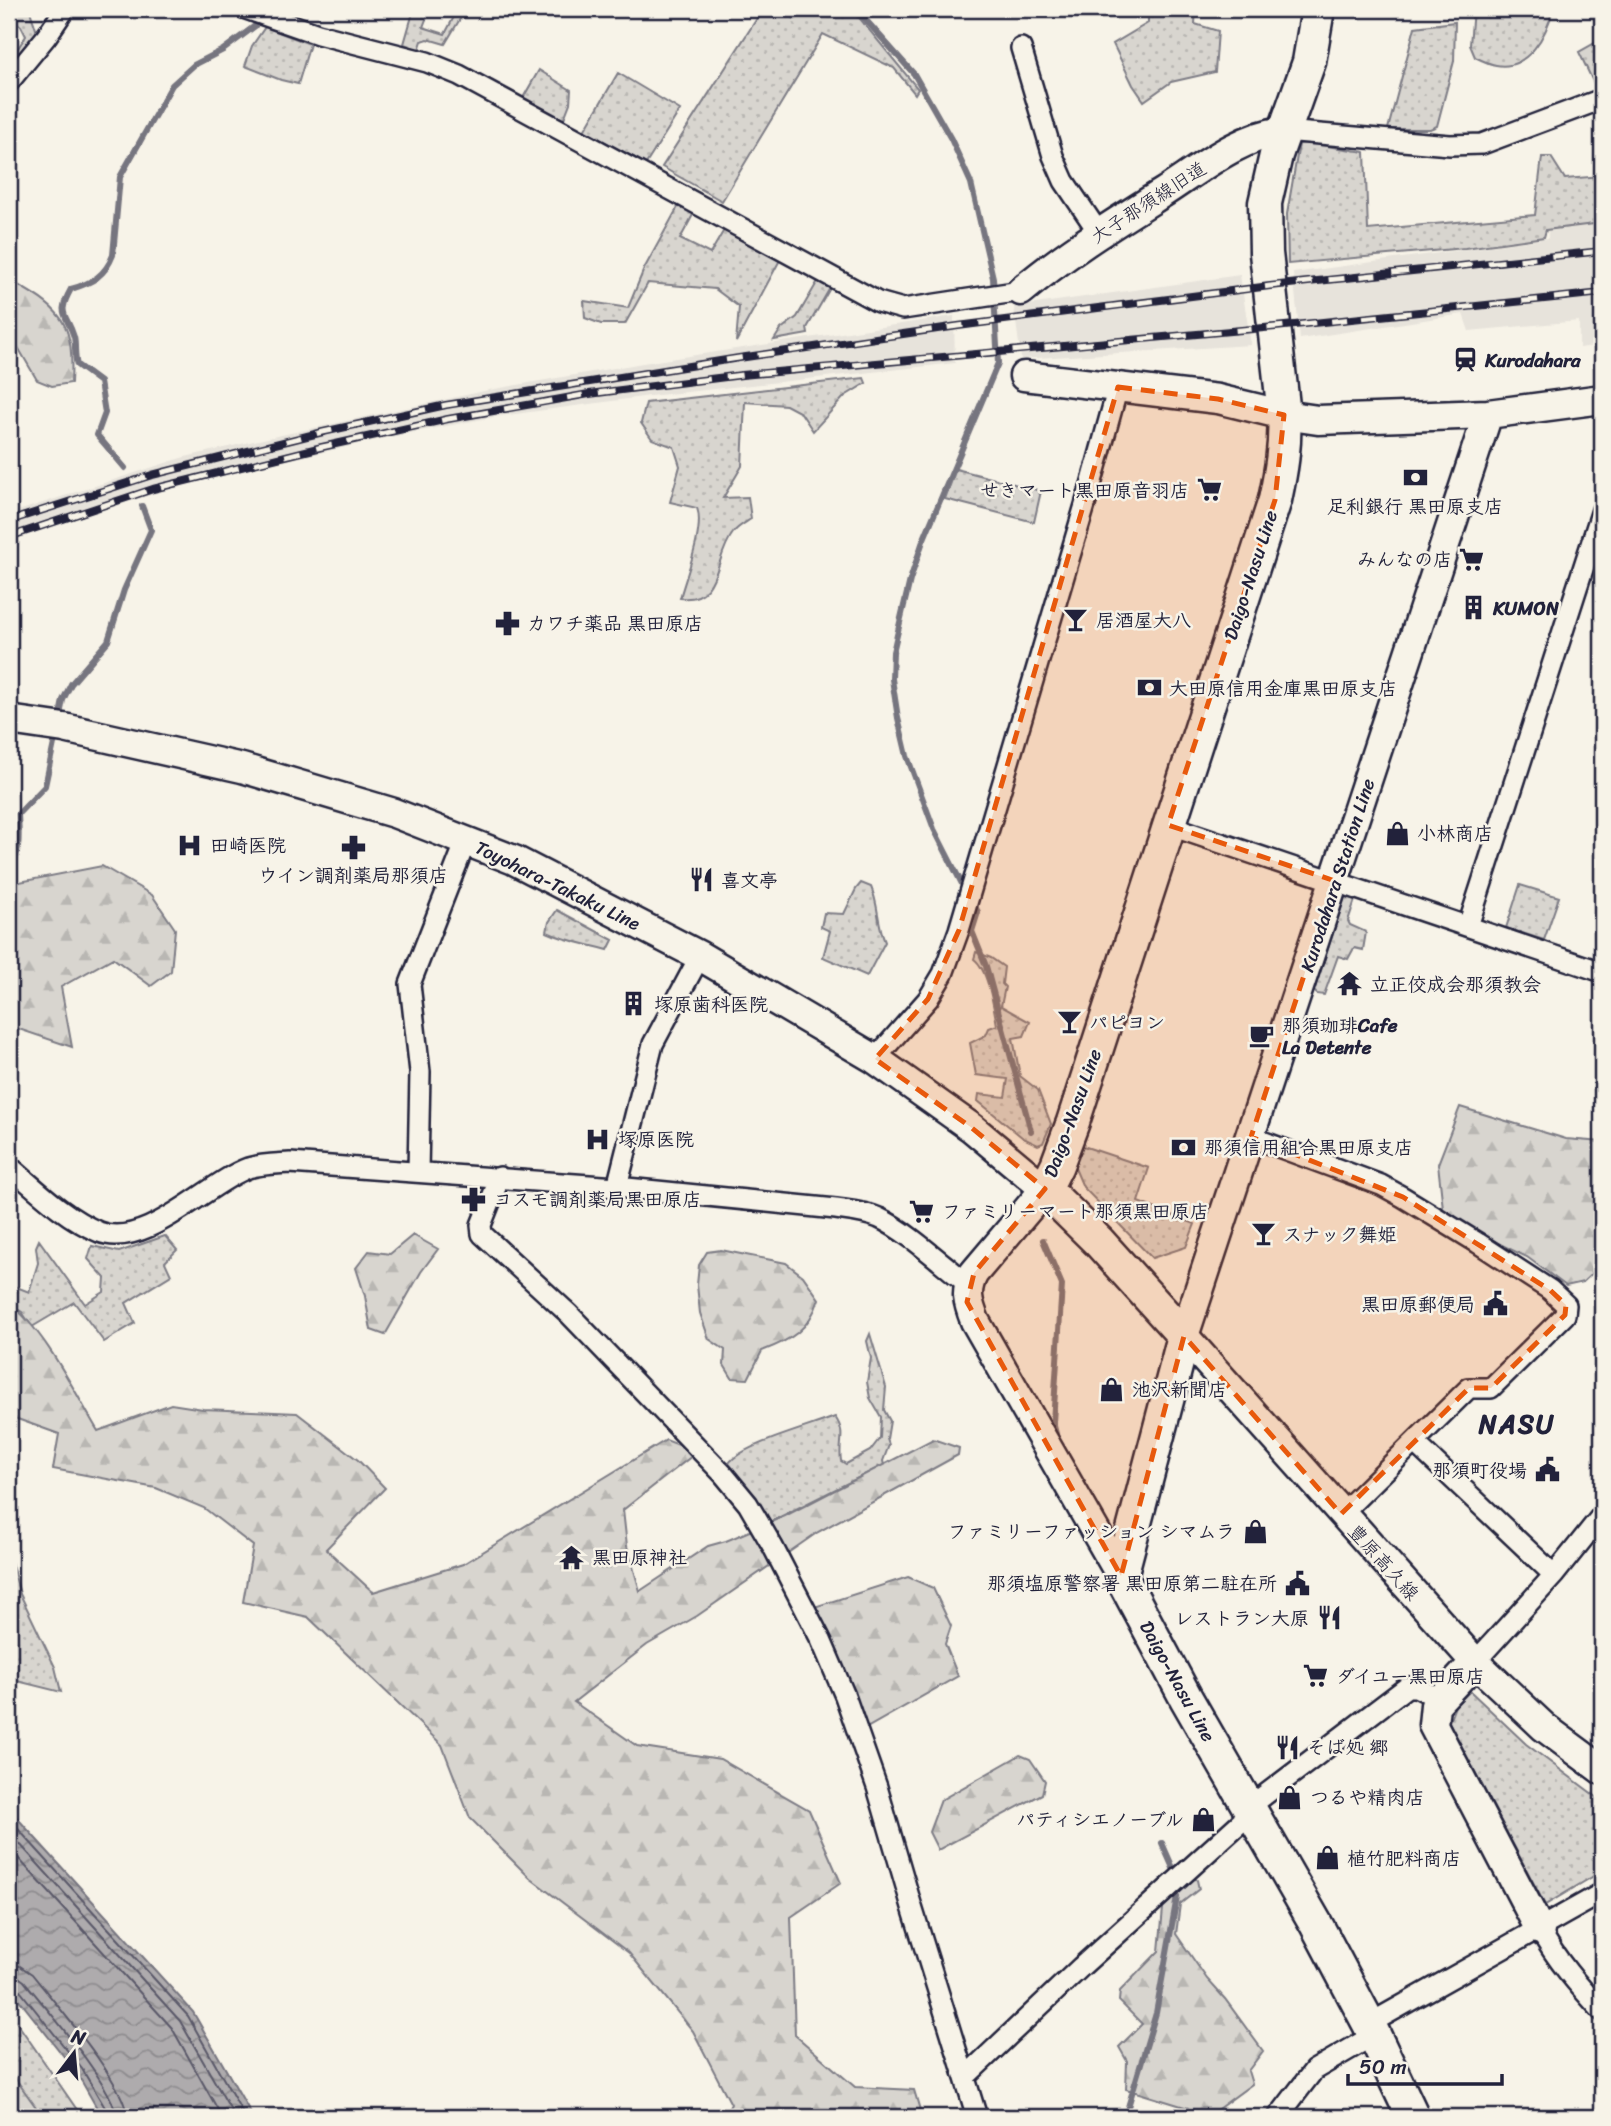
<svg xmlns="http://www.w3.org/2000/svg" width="1611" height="2126" viewBox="0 0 1611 2126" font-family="Sriracha,'Klee One',sans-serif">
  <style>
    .built { fill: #e7e3db }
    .green { fill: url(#green-dots); stroke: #7d7c85; stroke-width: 2 }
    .forest { fill: url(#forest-firs); stroke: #7d7c85; stroke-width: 2 }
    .water { fill: url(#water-waves); stroke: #76747f; stroke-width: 2 }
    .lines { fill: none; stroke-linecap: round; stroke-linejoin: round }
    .shore { stroke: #5a5969; stroke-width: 2 }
    .stream { stroke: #76747f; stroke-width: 6 }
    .street-casing { stroke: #22223b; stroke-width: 24 }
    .secondary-casing { stroke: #22223b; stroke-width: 33 }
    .primary-casing { stroke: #22223b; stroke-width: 37 }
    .street { stroke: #f7f3e8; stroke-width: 19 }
    .secondary { stroke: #f7f3e8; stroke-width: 28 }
    .primary { stroke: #f7f3e8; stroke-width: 32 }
    .rail-casing { stroke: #22223b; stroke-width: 8 }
    .rail { stroke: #f7f3e8; stroke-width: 5; stroke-dasharray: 16; stroke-linecap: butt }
    .marked { fill: #e8590c; fill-opacity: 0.2; stroke: #e8590c; stroke-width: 5; stroke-dasharray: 14 9; stroke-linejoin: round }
    .labels { text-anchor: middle; stroke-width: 5; stroke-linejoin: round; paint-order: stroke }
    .street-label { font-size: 19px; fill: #22223b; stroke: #f7f3e8 }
    .poi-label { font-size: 19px; font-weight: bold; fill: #22223b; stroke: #f7f3e8; text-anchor: start }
    .district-label { font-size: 26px; font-weight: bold; letter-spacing: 2px; fill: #22223b; stroke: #f7f3e8 }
  </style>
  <defs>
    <pattern id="green-dots" width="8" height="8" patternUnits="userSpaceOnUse" patternTransform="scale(1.75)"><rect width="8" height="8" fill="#d8d5cf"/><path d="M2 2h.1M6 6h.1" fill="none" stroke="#b9b7b3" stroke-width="1.8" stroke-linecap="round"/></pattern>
    <pattern id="forest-firs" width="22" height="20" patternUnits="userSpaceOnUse" patternTransform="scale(1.75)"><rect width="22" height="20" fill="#d8d5cf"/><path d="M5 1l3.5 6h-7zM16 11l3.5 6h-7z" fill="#b9b7b3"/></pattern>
    <pattern id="water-waves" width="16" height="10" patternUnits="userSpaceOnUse" patternTransform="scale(1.75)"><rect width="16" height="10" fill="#aeabad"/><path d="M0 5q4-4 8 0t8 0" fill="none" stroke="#8d8b8e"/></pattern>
  </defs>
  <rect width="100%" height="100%" fill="#f7f3e8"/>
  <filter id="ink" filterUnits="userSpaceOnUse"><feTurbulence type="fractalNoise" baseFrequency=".0143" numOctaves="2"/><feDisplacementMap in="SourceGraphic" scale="14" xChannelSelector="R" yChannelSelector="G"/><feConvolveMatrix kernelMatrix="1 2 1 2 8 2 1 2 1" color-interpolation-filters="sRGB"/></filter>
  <g filter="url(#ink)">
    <path class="built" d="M1602 224V345L1579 348V321L1469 331 1463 314 1300 339 1293 273 1548 238V231Z
      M1240 275 1251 345 1021 359 1014 307Z
      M954 316 955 363 650 396 493 417 385 438 187 483 9 540V514L181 458 254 441 489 390 643 363Z"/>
    <path class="green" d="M9 9H30C31 17 35 24 37 33L24 54 16 51 26 36 21 26 9 17Z
      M414 9H430L423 27 445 34 458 9H466L445 44 428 39 422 41 419 50 404 44Z
      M763 9H775L795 19 811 12 852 9 918 89 915 94 894 68 823 34 722 201 662 167Z
      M1148 9H1196L1195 24 1218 31 1215 72 1171 82 1144 101 1133 85 1113 44 1148 23Z
      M1473 9H1553C1547 34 1528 71 1496 65 1489 64 1481 60 1475 57L1470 45Z
      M1455 22 1454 61 1437 126 1430 129H1388L1415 27Z
      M265 27 310 44 298 84 281 80 245 66 252 46Z
      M1602 39V89L1597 90 1579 52Z
      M539 70 571 90 570 103 563 121 523 98Z
      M618 73 680 110 646 164 584 131Z
      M1307 143 1365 152 1368 230 1535 215 1542 157H1551L1565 179 1602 176V223L1546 230 1544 237 1465 248 1288 264 1287 214 1299 144Z
      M679 205 694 213 680 239 710 254 724 230 780 260 736 342 739 307 715 289 648 283 625 324H601L585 318 584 301 628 308 644 269Z
      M818 281 830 288 807 328 808 334 774 340 781 329 797 317Z
      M864 378 866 383 845 396 813 431 801 413 786 405 745 402 742 466 723 498 748 497 751 519C745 523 737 527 733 533 714 557 721 603 680 598 686 576 705 528 697 508L670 502 680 466 674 447 652 439 641 423 646 403Z
      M956 469 1041 491 1034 522 945 499Z
      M861 883 871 887C879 905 877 924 885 942L867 976 823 957 830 931 821 927 824 913 844 914 856 889Z
      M1520 885 1559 897 1544 940 1506 928Z
      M1345 897 1355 900 1348 921 1350 925 1366 932 1363 950 1354 948 1348 959 1338 956 1324 995 1317 994 1314 991Z
      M557 910 613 940 608 950C587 944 566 941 547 932L549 922Z
      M976 952 991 958 1004 967 1002 984 1005 987 1001 1006 1030 1022 1024 1036 1013 1038 1020 1076 1038 1090 1051 1124 1043 1143 1038 1145 1023 1138 978 1101 979 1094 1005 1097 1008 1079 976 1075 970 1043 986 1035 989 1028 997 1025C994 1009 988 969 974 959Z
      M1080 1145 1149 1168 1138 1202 1195 1224 1186 1247 1152 1258 1083 1187 1074 1166Z
      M165 1236 177 1250 165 1262 171 1275 126 1303 135 1323 104 1342 74 1302 32 1327 22 1312 9 1304V1284L29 1292 38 1263 36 1247 39 1240 85 1304 104 1292 105 1278 88 1259 92 1246 119 1252Z
      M870 1334 886 1387 884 1410 890 1421 887 1439 889 1445 883 1461 884 1465 768 1523 762 1510 729 1463C744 1444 810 1427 835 1417 847 1434 838 1442 841 1461L846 1464 870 1451 880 1438 881 1417 870 1398 867 1382 871 1358 867 1341Z
      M9 1479 17 1481 9 1534 10 1558 20 1594 55 1667 61 1692 9 1679Z
      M1470 1691 1526 1744 1602 1801V1871L1545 1905 1449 1722 1455 1706Z
      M9 2013 20 2027 82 2117H9Z"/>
    <path class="forest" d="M9 284H16C65 311 74 326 71 383L52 386 37 380 12 337H9Z
      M102 866 152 895 175 929 171 971 151 986 113 958 61 987 72 1047 13 1027 9 1029V884Z
      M1460 1107 1566 1139 1602 1142V1264L1583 1282 1566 1286 1527 1257 1444 1217 1438 1164Z
      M413 1235 438 1249 421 1272 385 1335 371 1330 365 1296 356 1268 369 1251 390 1254Z
      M721 1250 786 1263 803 1276 819 1299C809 1330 791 1340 762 1351L748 1379 732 1378 724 1365 725 1350 709 1339 700 1313 697 1285 699 1265 707 1252Z
      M9 1304C42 1325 77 1396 98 1431L171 1404 203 1409 297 1413 358 1460 385 1488 326 1549 373 1592 463 1564 666 1440 697 1452 623 1510 627 1546 640 1591 708 1546 726 1541 785 1516 933 1439 959 1448 958 1455 818 1532 697 1616 647 1645 574 1702 637 1746 720 1759 809 1810 841 1883 791 1917 795 2035 855 2087 914 2090 922 2117H724L731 2104 693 2031 629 1953 530 1878 470 1818 442 1745 308 1617 243 1602 253 1546 204 1508 156 1488 53 1469 59 1434 9 1416Z
      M908 1577 933 1588 951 1626 945 1644 958 1676 863 1730 811 1608Z
      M1020 1755 1030 1759 1045 1781 1042 1794 938 1850 929 1832 941 1800Z
      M1190 1875 1197 1880 1199 1889 1180 1904 1176 1934 1207 1979 1225 1999 1263 2051 1248 2071 1252 2084 1207 2117H1186L1188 2108 1126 2089 1127 2061 1119 2047 1142 2024 1119 2001 1120 1991 1159 1951 1164 1898Z
      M9 2069 10 2071 43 2117H9Z"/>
    <path class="water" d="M9 1809 193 2012 253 2117H102L77 2073 9 1987Z"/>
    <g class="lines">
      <path class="shore" d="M9 1819 188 2016 245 2117
        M9 1832 180 2021 235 2117
        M9 1848 172 2028 222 2117
        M9 1964 20 1966 32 1974C55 2003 126 2084 127 2117
        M9 1975 17 1976 24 1981C45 2007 115 2087 116 2117
        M9 1984 17 1987 82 2069 107 2111 108 2117"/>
      <path class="stream" d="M856 9 914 74 951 139 971 183 993 278 998 363 923 541 910 580 893 652 892 679 898 718 907 756 934 829 965 890
        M125 468 97 435 105 413 100 382 77 365C74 356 76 346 74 337 67 313 56 316 71 289 92 283 105 276 113 255L120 177 172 85 194 65 223 50 255 26 259 17
        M59 720 63 700 71 684 108 641 124 590 151 530 142 506
        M9 872C21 851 19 837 18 814L45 786 56 734
        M973 903 978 912 972 931 986 966 1031 1131
        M1043 1240 1062 1285 1053 1422 1056 1434
        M1162 1843 1173 1868
        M1125 2117 1156 2013 1177 1897"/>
      <defs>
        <path id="street" d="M246 9 318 34 427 62 459 75 878 302 903 309 1021 291
          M1021 48 1053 156 1064 181 1099 233
          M9 82 46 37 65 9
          M1284 131 1450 145 1482 144 1602 99
          M1168 825 1602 972
          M1468 926 1602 510
          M875 1059 928 999 943 974 959 930 1091 485 1118 387
          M1251 1137 1381 1185 1403 1197 1478 1243 1550 1290 1566 1305 1565 1315 1491 1388H1469L1341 1514
          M9 1166C36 1189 65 1218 99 1232 146 1250 207 1183 248 1168 261 1164 276 1164 290 1163L617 1187 836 1209C850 1211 865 1212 879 1218 907 1231 942 1264 968 1284
          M418 1172 420 1072 410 984 466 841
          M500 1177 481 1225 482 1234 569 1314 724 1475 748 1504 773 1547 821 1640 845 1696 877 1787 912 1907 977 2117
          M617 1187 653 1044 700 956
          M1415 1443 1554 1575
          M1475 1662 1554 1575 1602 1515
          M1249 1807 1407 1687H1416L1440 1699
          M1540 1930C1557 1961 1578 1985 1602 2011
          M1369 2024 1602 1893
          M965 2077 1081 1967 1252 1812
          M1278 2117 1314 2070 1374 2035"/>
        <path id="secondary" d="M1021 291C1066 253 1115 223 1164 192 1201 168 1240 136 1284 131
          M1024 376 1218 399 1284 415 1318 420 1488 414 1602 399
          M1488 414 1184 1336 1475 1662 1544 1727 1602 1770
          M9 720 64 728 242 768 394 813 514 860 700 956 875 1059 972 1128 1045 1189 974 1273C964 1291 968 1303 975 1321L1121 1576
          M1475 1662 1435 1705 1433 1725 1540 1930"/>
        <path id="primary" d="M1318 9 1309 62 1276 155 1265 203 1266 253 1284 415C1286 444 1281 472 1275 500L1073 1122 1057 1165 1045 1189 1099 1242 1184 1336 1121 1576 1186 1698 1316 1924 1369 2024 1413 2117"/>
      </defs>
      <use href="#street" class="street-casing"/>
      <use href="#secondary" class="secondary-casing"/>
      <use href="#primary" class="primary-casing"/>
      <use href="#street" class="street"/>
      <use href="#secondary" class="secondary"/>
      <use href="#primary" class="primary"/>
      <defs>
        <path id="rail" d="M9 521 152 475 323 432 446 405 739 358 958 326 1270 286 1602 251
          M9 537 153 489 322 447 448 419 589 394 742 375 1275 327 1602 293"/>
      </defs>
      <use href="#rail" class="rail-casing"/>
      <use href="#rail" class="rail"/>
    </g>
  </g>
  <path class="marked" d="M1118 387 1218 399 1284 415 1275 500 1168 825 1335 881 1251 1137 1403 1197 1550 1290 1566 1305 1565 1315 1491 1388H1469L1341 1514 1184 1336 1121 1576 967 1302 974 1273 1045 1189 972 1128 875 1059 928 999 959 930Z"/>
  <defs>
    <symbol id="station-bare" viewBox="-9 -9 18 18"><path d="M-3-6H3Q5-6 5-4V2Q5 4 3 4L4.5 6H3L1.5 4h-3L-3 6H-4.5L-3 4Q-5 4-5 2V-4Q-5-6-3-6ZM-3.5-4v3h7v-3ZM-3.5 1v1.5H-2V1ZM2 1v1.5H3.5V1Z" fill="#22223b" stroke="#f7f3e8" stroke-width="2.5" paint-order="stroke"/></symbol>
    <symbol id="bank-bare" viewBox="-9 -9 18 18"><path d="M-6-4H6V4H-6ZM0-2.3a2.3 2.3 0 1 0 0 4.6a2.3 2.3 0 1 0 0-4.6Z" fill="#22223b" stroke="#f7f3e8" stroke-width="2.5" paint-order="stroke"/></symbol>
    <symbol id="supermarket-bare" viewBox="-9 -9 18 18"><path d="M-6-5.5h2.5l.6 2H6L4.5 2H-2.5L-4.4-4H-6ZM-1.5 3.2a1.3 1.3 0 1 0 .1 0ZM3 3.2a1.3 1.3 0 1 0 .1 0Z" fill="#22223b" stroke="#f7f3e8" stroke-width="2.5" paint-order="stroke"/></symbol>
    <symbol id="building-bare" viewBox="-9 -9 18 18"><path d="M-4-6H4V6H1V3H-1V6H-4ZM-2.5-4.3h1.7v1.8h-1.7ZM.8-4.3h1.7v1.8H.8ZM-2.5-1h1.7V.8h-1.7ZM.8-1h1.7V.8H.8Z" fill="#22223b" stroke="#f7f3e8" stroke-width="2.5" paint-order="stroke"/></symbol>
    <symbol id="bar-bare" viewBox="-9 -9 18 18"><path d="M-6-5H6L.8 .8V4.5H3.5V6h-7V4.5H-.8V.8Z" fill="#22223b" stroke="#f7f3e8" stroke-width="2.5" paint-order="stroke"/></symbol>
    <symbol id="pharmacy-bare" viewBox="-9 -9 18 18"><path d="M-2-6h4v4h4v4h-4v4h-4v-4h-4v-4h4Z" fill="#22223b" stroke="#f7f3e8" stroke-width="2.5" paint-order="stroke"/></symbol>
    <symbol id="shop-bare" viewBox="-9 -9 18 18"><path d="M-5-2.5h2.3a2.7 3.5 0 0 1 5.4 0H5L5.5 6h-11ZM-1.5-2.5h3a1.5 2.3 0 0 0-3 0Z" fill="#22223b" stroke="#f7f3e8" stroke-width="2.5" paint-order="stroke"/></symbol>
    <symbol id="hospital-bare" viewBox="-9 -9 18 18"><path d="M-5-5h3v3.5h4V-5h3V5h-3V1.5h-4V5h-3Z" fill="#22223b" stroke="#f7f3e8" stroke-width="2.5" paint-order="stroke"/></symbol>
    <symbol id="restaurant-bare" viewBox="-9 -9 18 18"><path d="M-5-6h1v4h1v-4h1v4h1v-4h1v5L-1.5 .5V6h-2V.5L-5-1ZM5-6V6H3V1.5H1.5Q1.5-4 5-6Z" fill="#22223b" stroke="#f7f3e8" stroke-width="2.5" paint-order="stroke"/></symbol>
    <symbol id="temple-bare" viewBox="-9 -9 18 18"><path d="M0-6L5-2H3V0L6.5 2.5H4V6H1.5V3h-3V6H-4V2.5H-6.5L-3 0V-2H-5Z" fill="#22223b" stroke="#f7f3e8" stroke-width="2.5" paint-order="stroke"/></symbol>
    <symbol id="cafe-bare" viewBox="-9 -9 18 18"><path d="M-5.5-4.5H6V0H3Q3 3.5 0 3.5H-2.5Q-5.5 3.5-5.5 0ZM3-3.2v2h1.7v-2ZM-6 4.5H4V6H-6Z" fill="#22223b" stroke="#f7f3e8" stroke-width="2.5" paint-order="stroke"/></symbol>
    <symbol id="civic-bare" viewBox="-9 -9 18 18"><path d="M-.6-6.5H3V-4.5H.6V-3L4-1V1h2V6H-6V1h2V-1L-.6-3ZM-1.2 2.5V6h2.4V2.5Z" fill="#22223b" stroke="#f7f3e8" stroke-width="2.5" paint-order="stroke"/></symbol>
  </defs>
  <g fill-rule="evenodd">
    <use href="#station-bare" x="1448" y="342" width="35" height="35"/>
    <use href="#bank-bare" x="1398" y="460" width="35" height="35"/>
    <use href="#supermarket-bare" x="1192" y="472" width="35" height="35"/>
    <use href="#supermarket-bare" x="1454" y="542" width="35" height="35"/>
    <use href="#building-bare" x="1456" y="590" width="35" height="35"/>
    <use href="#bar-bare" x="1058" y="602" width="35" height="35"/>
    <use href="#pharmacy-bare" x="490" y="606" width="35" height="35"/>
    <use href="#bank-bare" x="1132" y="670" width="35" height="35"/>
    <use href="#shop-bare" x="1380" y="816" width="35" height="35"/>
    <use href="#hospital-bare" x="172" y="828" width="35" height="35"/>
    <use href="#pharmacy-bare" x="336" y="830" width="35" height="35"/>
    <use href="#restaurant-bare" x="684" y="862" width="35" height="35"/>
    <use href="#temple-bare" x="1332" y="966" width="35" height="35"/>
    <use href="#building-bare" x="616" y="986" width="35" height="35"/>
    <use href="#bar-bare" x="1052" y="1004" width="35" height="35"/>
    <use href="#cafe-bare" x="1244" y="1018" width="35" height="35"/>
    <use href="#hospital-bare" x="580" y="1122" width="35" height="35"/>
    <use href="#bank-bare" x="1166" y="1130" width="35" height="35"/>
    <use href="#pharmacy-bare" x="456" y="1182" width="35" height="35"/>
    <use href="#supermarket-bare" x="904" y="1194" width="35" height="35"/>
    <use href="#bar-bare" x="1246" y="1216" width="35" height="35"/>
    <use href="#civic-bare" x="1478" y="1286" width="35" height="35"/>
    <use href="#shop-bare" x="1094" y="1372" width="35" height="35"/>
    <use href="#civic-bare" x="1530" y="1452" width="35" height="35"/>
    <use href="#shop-bare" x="1238" y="1514" width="35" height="35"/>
    <use href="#temple-bare" x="554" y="1540" width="35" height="35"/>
    <use href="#civic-bare" x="1280" y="1566" width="35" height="35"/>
    <use href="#restaurant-bare" x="1312" y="1600" width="35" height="35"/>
    <use href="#supermarket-bare" x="1298" y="1658" width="35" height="35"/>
    <use href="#restaurant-bare" x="1270" y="1730" width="35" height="35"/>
    <use href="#shop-bare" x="1272" y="1780" width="35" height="35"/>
    <use href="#shop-bare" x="1186" y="1802" width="35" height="35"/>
    <use href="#shop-bare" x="1310" y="1840" width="35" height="35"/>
  </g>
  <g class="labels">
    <g class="street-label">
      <text transform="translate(1148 202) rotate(-33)" y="7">大子那須線旧道</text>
      <text transform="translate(1250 575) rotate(-72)" y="7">Daigo-Nasu Line</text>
      <text transform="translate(1337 875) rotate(-72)" y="7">Kurodahara Station Line</text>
      <text transform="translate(558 885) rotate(26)" y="7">Toyohara-Takaku Line</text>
      <text transform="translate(1072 1113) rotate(-70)" y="7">Daigo-Nasu Line</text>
      <text transform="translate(1384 1562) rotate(48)" y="7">豊原高久線</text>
      <text transform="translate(1178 1681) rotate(61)" y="7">Daigo-Nasu Line</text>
    </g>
    <g class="poi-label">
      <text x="1485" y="367">Kurodahara</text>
      <text x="1189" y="497" text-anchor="end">せきマート黒田原音羽店</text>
      <text x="1415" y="513" text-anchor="middle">足利銀行 黒田原支店</text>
      <text x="1452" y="566" text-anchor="end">みんなの店</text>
      <text x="1493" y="615">KUMON</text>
      <text x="1096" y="627">居酒屋大八</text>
      <text x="527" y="630">カワチ薬品 黒田原店</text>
      <text x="1169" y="695">大田原信用金庫黒田原支店</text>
      <text x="1417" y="840">小林商店</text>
      <text x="210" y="852">田崎医院</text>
      <text x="353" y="882" text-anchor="middle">ウイン調剤薬局那須店</text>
      <text x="721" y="887">喜文亭</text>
      <text x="1370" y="991">立正佼成会那須教会</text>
      <text x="654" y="1011">塚原歯科医院</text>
      <text x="1089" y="1029">パピヨン</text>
      <text x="1282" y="1032">那須珈琲Cafe<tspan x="1282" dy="22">La Detente</tspan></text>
      <text x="618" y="1146">塚原医院</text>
      <text x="1204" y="1154">那須信用組合黒田原支店</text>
      <text x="493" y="1206">コスモ調剤薬局黒田原店</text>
      <text x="942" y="1218">ファミリーマート那須黒田原店</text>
      <text x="1283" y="1241">スナック舞姫</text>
      <text x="1475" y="1311" text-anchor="end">黒田原郵便局</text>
      <text x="1132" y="1396">池沢新聞店</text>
      <text x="1527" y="1477" text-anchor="end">那須町役場</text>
      <text x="1235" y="1538" text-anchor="end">ファミリーファッション シマムラ</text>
      <text x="592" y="1564">黒田原神社</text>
      <text x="1277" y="1590" text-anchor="end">那須塩原警察署 黒田原第二駐在所</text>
      <text x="1309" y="1625" text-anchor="end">レストラン大原</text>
      <text x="1336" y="1683">ダイユー黒田原店</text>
      <text x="1307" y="1754">そば処 郷</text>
      <text x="1310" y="1804">つるや精肉店</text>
      <text x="1184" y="1826" text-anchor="end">パティシエノーブル</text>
      <text x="1347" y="1865">植竹肥料商店</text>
    </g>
    <g class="district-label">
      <text x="1517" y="1433">NASU</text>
    </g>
  </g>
  <rect width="1611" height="2126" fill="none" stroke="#f7f3e8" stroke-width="35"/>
  <rect x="18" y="18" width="1576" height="2091" fill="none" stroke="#22223b" stroke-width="2.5" filter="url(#ink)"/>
  <g transform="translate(74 2053) rotate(16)" stroke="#f7f3e8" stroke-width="5" paint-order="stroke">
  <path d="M0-5L12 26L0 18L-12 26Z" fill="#22223b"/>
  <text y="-10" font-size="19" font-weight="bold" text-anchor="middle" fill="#22223b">N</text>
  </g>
  <path d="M1348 2074v10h154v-10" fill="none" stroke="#22223b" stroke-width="3.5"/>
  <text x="1359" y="2074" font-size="21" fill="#22223b" stroke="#f7f3e8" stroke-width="5" paint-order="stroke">50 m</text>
</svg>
